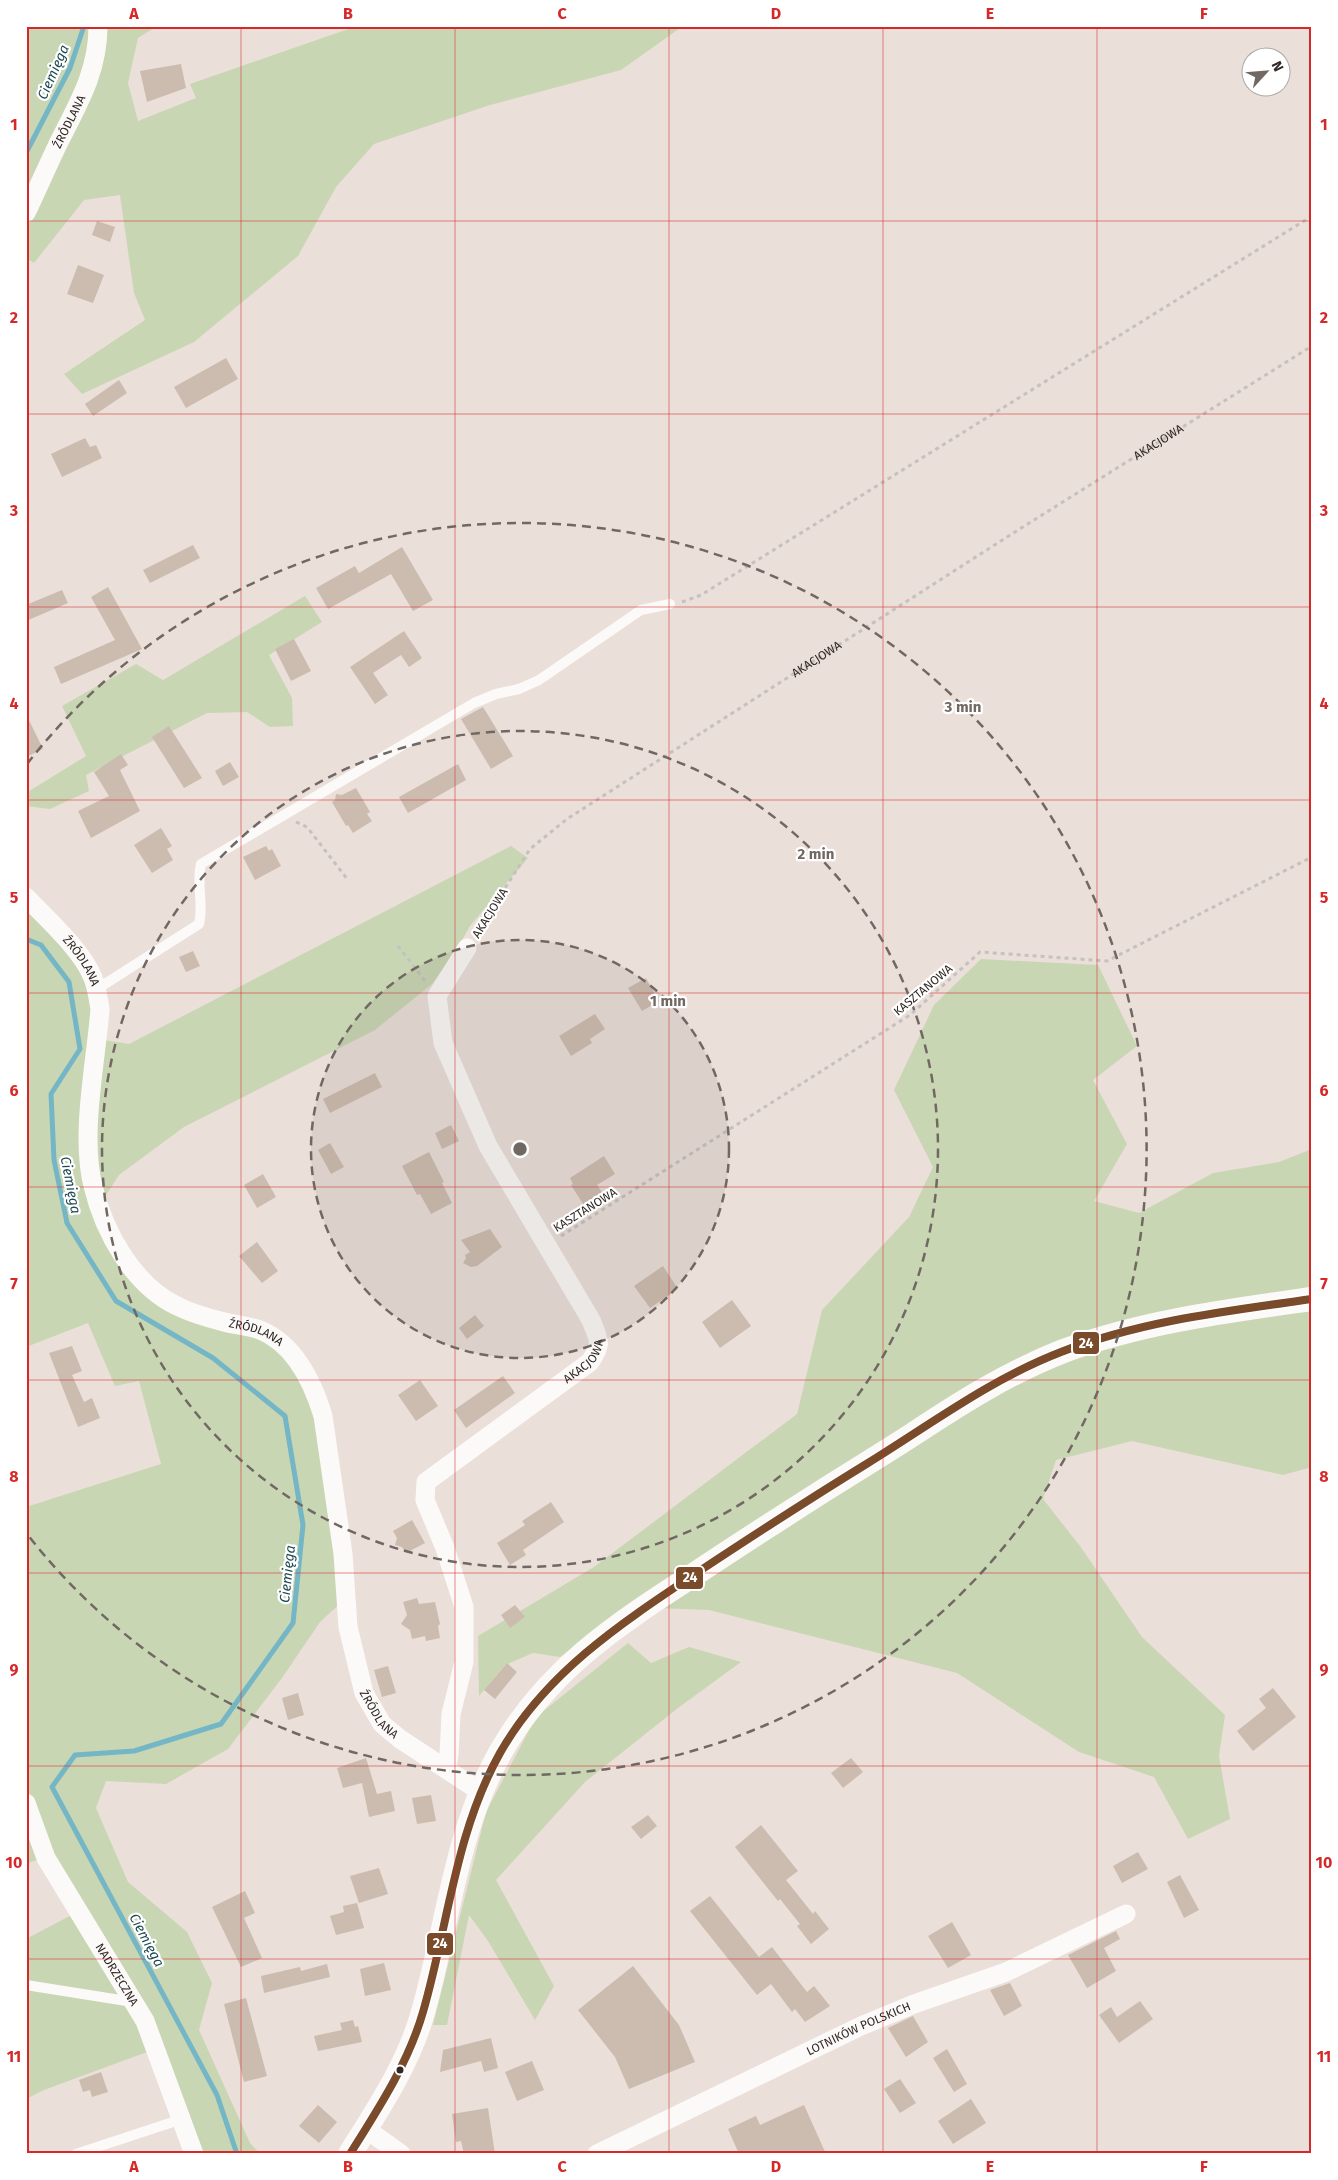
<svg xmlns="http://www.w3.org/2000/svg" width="1338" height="2180" viewBox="0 0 1338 2180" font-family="'Fira Sans',sans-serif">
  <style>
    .green { fill: #c9d6b3 }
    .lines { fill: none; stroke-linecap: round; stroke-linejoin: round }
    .stream { stroke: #74b6c5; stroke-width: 5 }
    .building { fill: #ccbcaf }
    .path { stroke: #c4c1bf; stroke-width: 3; stroke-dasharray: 4 4; stroke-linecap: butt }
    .service { stroke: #fcfaf9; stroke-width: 10 }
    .minor { stroke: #fcfaf9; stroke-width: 19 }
    .tertiary { stroke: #fcfaf9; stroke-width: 24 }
    .bus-1-casing { stroke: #fff; stroke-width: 11 }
    .bus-1 { stroke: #7a4b2a; stroke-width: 8 }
    .grid { fill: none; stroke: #d62828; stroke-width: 1; stroke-opacity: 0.55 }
    .ring { fill: none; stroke: #716863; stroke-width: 2.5; stroke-dasharray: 9 6 }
    .bus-dot { fill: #302824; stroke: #fff; stroke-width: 2 }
    .labels { text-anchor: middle; stroke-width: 4.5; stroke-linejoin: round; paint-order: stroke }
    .street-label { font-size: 12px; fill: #302824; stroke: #fff }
    .water-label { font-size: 14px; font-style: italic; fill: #1e4a54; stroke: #fff }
    .centre { fill: #716863; stroke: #fff; stroke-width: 2.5 }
    .ring-label { font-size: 15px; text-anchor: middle; font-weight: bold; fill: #716863; stroke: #fff; stroke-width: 4.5; stroke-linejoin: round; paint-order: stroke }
    .line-badge { stroke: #fff; stroke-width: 2 }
    .badge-label { font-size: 14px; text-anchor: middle; font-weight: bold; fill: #fff }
    .neatline { fill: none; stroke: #d62828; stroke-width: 2 }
    .grid-label { font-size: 16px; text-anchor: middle; font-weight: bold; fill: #d62828 }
  </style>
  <rect width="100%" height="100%" fill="#ebdfd9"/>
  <path class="green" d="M26 26H157L138 38 128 83 138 121 196 98 190 84 357 26H683L621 70 490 105 374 144 336 187 298 256 194 342 82 394 64 374 145 320 134 293 120 195 84 200 34 263 26 258Z
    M305 596 322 622 269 655 292 698 293 726 270 727 247 712 207 713 86 775 89 791 50 809 26 806V793L86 756 62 706 136 664 163 680Z
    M511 846 528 858 470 926 457 949 432 984 375 1030 184 1127 119 1175 99 1206 146 1284 270 1335 323 1416 345 1599 320 1622 282 1678 228 1749 166 1784 106 1781 96 1808 128 1882 187 1932 212 1983 199 2030 250 2143 260 2154H198L155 2049 44 2090 26 2099V1939L79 1911 46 1858 26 1863V1507L161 1464 139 1381 115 1386 88 1323 26 1347V897L93 976 98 1039 129 1044Z
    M981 959 1098 965 1137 1046 1093 1080 1127 1144 1094 1201 1139 1213 1213 1173 1279 1162 1312 1149V1467L1283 1475 1132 1441 1056 1460 1043 1499 1080 1546 1142 1637 1225 1715 1219 1756 1230 1819 1188 1839 1154 1777 1079 1752 957 1673 709 1610 627 1607 560 1657 533 1653 505 1665 479 1696 478 1636 594 1567 797 1414 822 1310 909 1217 933 1167 894 1090 934 1005Z
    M628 1643 651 1663 689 1647 741 1662 678 1708 585 1782 496 1880 554 1986 535 2020 488 1941 469 1915 447 2025H433L486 1812 536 1717Z"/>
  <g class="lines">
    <path class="stream" d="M26 153 70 68 84 26
      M26 939 41 945 69 982 80 1049 51 1094 54 1160 67 1223 116 1301 213 1358 285 1416 303 1525 293 1623 221 1724 134 1751 75 1755 52 1787 217 2095 237 2154"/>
  </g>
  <path class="building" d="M181 64 186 88 147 102 140 71Z
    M97 221 115 227 110 242 92 235Z
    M78 265 104 275 93 303 67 294Z
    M226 358 238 379 186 408 174 387Z
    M119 380 127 393 93 416 85 404Z
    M85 438 90 447 96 445 102 458 62 477 51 454Z
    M193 545 200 558 150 583 143 570Z
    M402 547 433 600 413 611 391 574 328 609 316 588 355 566 359 573Z
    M108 587 142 649 61 684 54 667 115 640 91 597Z
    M62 590 68 603 26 621V605Z
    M404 631 422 658 409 667 401 655 373 673 388 695 375 704 350 667Z
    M294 639 311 671 291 681 275 649Z
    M483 707 513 756 491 769 461 719Z
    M26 714 43 749 26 757Z
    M169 726 202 778 184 788 152 737Z
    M121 754 128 765 120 770 140 811 91 838 78 811 109 796 94 772Z
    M230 762 239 777 223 786 215 771Z
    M458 764 466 780 408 813 399 797Z
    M356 788 370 812 367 814 372 821 353 833 348 825 346 826 332 802 335 800 336 794 342 795Z
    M161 828 172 846 167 849 173 860 152 873 134 845Z
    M266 846 269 851 272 849 281 866 255 880 243 857Z
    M193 951 200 966 186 972 179 957Z
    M646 978 659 1001 642 1011 628 988Z
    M595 1014 605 1029 590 1039 592 1043 571 1056 559 1036Z
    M375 1073 382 1087 330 1113 323 1099Z
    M451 1125 459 1141 442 1149 435 1133Z
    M330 1143 344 1167 331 1174 318 1150Z
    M429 1152 444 1182 442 1183 452 1203 431 1214 420 1194 417 1195 402 1166Z
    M604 1156 615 1174 597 1185 604 1195 585 1207 571 1185 573 1184 570 1178Z
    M263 1174 276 1197 257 1208 244 1185Z
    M490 1229 502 1247 477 1266 471 1267 463 1263 466 1258 465 1255 470 1252 461 1240Z
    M257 1242 278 1271 262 1283 239 1256Z
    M663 1266 678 1289 650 1308 634 1286Z
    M732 1300 751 1326 720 1348 702 1322Z
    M475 1315 484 1326 467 1339 459 1328Z
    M72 1346 82 1371 72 1375 84 1402 92 1398 100 1418 78 1427 49 1353Z
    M503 1376 515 1393 466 1428 454 1410Z
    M420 1380 438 1406 416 1421 398 1395Z
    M551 1502 564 1522 523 1550 526 1555 510 1565 497 1543 525 1525 522 1521Z
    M412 1520 425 1543 406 1553 402 1547 395 1545 397 1538 393 1531Z
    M417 1598 419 1604 435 1602 440 1624 438 1626 440 1638 426 1641 425 1636 412 1639 410 1630 401 1624 407 1615 403 1602Z
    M515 1605 525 1617 510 1628 501 1615Z
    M507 1663 517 1672 495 1699 484 1690Z
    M388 1666 396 1693 382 1697 374 1670Z
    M1273 1688 1296 1717 1253 1751 1237 1731 1266 1708 1259 1699Z
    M298 1693 304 1715 288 1720 282 1698Z
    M366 1758 377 1794 391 1791 395 1811 369 1817 362 1783 343 1788 337 1768Z
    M851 1758 863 1772 843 1788 831 1773Z
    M431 1795 436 1821 417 1824 412 1798Z
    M648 1815 657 1826 641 1839 631 1827Z
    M761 1825 798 1871 786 1880 813 1914 815 1911 829 1929 811 1944 797 1926 800 1924 780 1899 778 1901 735 1847Z
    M1138 1852 1148 1869 1122 1883 1113 1866Z
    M379 1868 388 1894 359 1903 350 1876Z
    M1180 1875 1199 1910 1184 1918 1167 1882Z
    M245 1891 255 1913 244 1918 262 1958 241 1967 212 1907Z
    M710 1896 759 1957 772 1947 807 1992 814 1986 830 2006 805 2022 795 2009 792 2012 771 1984 757 1995 690 1911Z
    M357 1903 364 1928 336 1935 330 1916 344 1912 343 1906Z
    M952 1922 971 1955 948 1968 928 1936Z
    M1116 1931 1120 1939 1104 1948 1116 1971 1087 1988 1068 1955Z
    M384 1963 391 1990 365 1996 360 1969Z
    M327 1964 330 1977 264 1993 261 1976 300 1967 301 1971Z
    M633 1966 679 2025 695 2062 629 2089 615 2057 578 2010Z
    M1010 1983 1022 2006 1004 2016 990 1990Z
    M246 1998 267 2076 244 2082 224 2004Z
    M1140 2001 1153 2019 1119 2043 1099 2015 1111 2007 1117 2017Z
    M913 2016 928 2042 906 2057 888 2028Z
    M353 2020 355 2027 358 2026 362 2042 318 2051 314 2036 342 2030 340 2023Z
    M491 2038 498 2068 484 2072 481 2061 440 2072 443 2050Z
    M947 2049 967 2084 954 2092 933 2058Z
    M532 2061 544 2090 517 2101 505 2072Z
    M101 2072 108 2092 92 2097 90 2090 83 2092 79 2080Z
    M900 2079 916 2103 900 2113 884 2089Z
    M971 2099 986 2123 953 2144 938 2121Z
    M318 2105 337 2122 319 2143 299 2126Z
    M804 2105 826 2154H739L728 2129 756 2116 760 2125Z
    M488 2108 495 2154H464L461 2141 456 2142 452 2114Z"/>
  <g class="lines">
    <g class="path">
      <path d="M682 602 701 595 1312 216"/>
      <path d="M296 822 307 827 348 880"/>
      <path id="s1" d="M475 935 530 849 567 819 1018 530 1312 346"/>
      <path d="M398 946 426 982"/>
      <path d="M561 1236 910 1015 980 952 1107 961 1312 857"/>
    </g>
    <path class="service" d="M97 989 199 924C204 904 196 884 201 864L474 703 496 694 519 689 539 680 641 610 670 604
      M26 1985 133 2002
      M76 2154 182 2119"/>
    <g class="minor">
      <path id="s2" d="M26 213C37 190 47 167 58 144 78 104 98 72 98 26"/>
      <path id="s3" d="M26 897C47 919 82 950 93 978 97 988 98 998 100 1009 96 1062 80 1135 93 1186 104 1232 133 1285 177 1306 191 1313 208 1318 224 1322 236 1325 249 1326 260 1330 295 1344 313 1383 323 1416L343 1554 348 1627 364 1693 382 1724 400 1739 481 1792"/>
      <path id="s4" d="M446 1769 449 1755 451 1714 464 1662V1607L445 1548 425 1500 426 1482 590 1362C603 1343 599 1341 591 1320L488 1146 443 1043 437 996 467 948"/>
      <path id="s5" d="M26 1803 46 1858 145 2021 194 2154"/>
      <path d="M366 2129 401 2154"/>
      <path id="s6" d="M597 2154 861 2026 914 2004 1006 1972 1126 1914"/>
    </g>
    <path class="tertiary" d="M350 2154C378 2109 409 2063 423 2012 448 1925 455 1833 500 1753 546 1671 616 1625 692 1576 737 1546 782 1517 826 1489 856 1470 886 1452 915 1433 962 1402 1008 1373 1061 1352 1141 1322 1227 1311 1312 1299"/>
    <defs>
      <path id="bus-1" d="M350 2154C378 2109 408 2064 423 2012 448 1926 455 1833 500 1753 546 1672 623 1622 698 1572 754 1535 811 1498 868 1463 931 1424 991 1379 1061 1352 1141 1321 1227 1311 1312 1299"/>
    </defs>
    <use href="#bus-1" class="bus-1-casing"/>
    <use href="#bus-1" class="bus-1"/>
  </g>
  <path class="grid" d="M241 26V2154M455 26V2154M669 26V2154M883 26V2154M1097 26V2154M26 221H1312M26 414H1312M26 607H1312M26 800H1312M26 993H1312M26 1187H1312M26 1380H1312M26 1573H1312M26 1766H1312M26 1959H1312"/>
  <circle cx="520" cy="1149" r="209" fill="#716863" fill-opacity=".12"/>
  <g class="ring">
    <circle cx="520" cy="1149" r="209"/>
    <circle cx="520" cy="1149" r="418"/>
    <path d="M27 764A626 626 0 1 1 27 1534"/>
  </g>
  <circle class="bus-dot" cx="400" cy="2070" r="4.5"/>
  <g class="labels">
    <g class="street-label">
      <text dy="4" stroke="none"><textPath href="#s2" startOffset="101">ŹRÓDLANA</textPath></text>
      <text dy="4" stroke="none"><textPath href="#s1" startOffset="851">AKACJOWA</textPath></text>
      <text dy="4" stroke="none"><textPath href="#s1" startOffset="446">AKACJOWA</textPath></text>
      <text transform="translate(490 913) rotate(-58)" y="4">AKACJOWA</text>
      <text dy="4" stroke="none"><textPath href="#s3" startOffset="85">ŹRÓDLANA</textPath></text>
      <text transform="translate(923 990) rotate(-40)" y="4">KASZTANOWA</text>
      <text transform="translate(585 1210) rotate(-32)" y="4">KASZTANOWA</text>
      <text dy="4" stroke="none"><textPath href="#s3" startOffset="550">ŹRÓDLANA</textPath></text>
      <text dy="4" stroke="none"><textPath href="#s4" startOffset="496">AKACJOWA</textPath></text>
      <text dy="4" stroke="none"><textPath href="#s3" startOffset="970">ŹRÓDLANA</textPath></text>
      <text dy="4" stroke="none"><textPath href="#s5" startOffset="195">NADRZECZNA</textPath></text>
      <text dy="4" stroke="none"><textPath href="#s6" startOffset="290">LOTNIKÓW POLSKICH</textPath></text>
    </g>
    <g class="water-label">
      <text transform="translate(53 72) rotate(-66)" y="5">Ciemięga</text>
      <text transform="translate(71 1185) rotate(79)" y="5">Ciemięga</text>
      <text transform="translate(287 1574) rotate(-84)" y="5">Ciemięga</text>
      <text transform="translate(147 1940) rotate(62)" y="5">Ciemięga</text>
    </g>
  </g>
  <circle cx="520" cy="1149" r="8" class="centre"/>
  <g class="ring-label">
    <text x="963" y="712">3 min</text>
    <text x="816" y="859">2 min</text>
    <text x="668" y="1006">1 min</text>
  </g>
  <g class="line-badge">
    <rect x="1072" y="1331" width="28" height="24" rx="5" fill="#7a4b2a"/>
    <rect x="675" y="1566" width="29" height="24" rx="5" fill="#7a4b2a"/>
    <rect x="426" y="1932" width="28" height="24" rx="5" fill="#7a4b2a"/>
  </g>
  <g class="badge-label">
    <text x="1086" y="1348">24</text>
    <text x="690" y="1582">24</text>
    <text x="440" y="1948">24</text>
  </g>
  <rect width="1338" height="2180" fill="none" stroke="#ffffff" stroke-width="55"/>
  <g transform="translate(1266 72) rotate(64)"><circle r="24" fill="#ffffff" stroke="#aca9a7"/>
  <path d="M0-4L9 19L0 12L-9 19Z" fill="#716863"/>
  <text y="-8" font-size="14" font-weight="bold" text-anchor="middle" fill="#302824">N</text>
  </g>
  <rect x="28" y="28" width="1282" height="2124" class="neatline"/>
  <g class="grid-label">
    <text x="134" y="19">A</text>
    <text x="348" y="19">B</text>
    <text x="562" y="19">C</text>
    <text x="776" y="19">D</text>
    <text x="990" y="19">E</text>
    <text x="1204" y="19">F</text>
    <text x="14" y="130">1</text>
    <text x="1324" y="130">1</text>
    <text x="14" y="323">2</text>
    <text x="1324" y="323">2</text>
    <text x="14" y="516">3</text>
    <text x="1324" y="516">3</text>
    <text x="14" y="709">4</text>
    <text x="1324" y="709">4</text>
    <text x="14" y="903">5</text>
    <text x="1324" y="903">5</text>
    <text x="14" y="1096">6</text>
    <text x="1324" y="1096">6</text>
    <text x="14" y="1289">7</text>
    <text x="1324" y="1289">7</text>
    <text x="14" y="1482">8</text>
    <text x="1324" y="1482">8</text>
    <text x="14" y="1675">9</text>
    <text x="1324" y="1675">9</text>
    <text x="14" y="1868">10</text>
    <text x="1324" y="1868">10</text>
    <text x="14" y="2062">11</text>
    <text x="1324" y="2062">11</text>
    <text x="134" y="2172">A</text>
    <text x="348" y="2172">B</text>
    <text x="562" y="2172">C</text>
    <text x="776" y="2172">D</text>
    <text x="990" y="2172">E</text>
    <text x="1204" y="2172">F</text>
  </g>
</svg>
